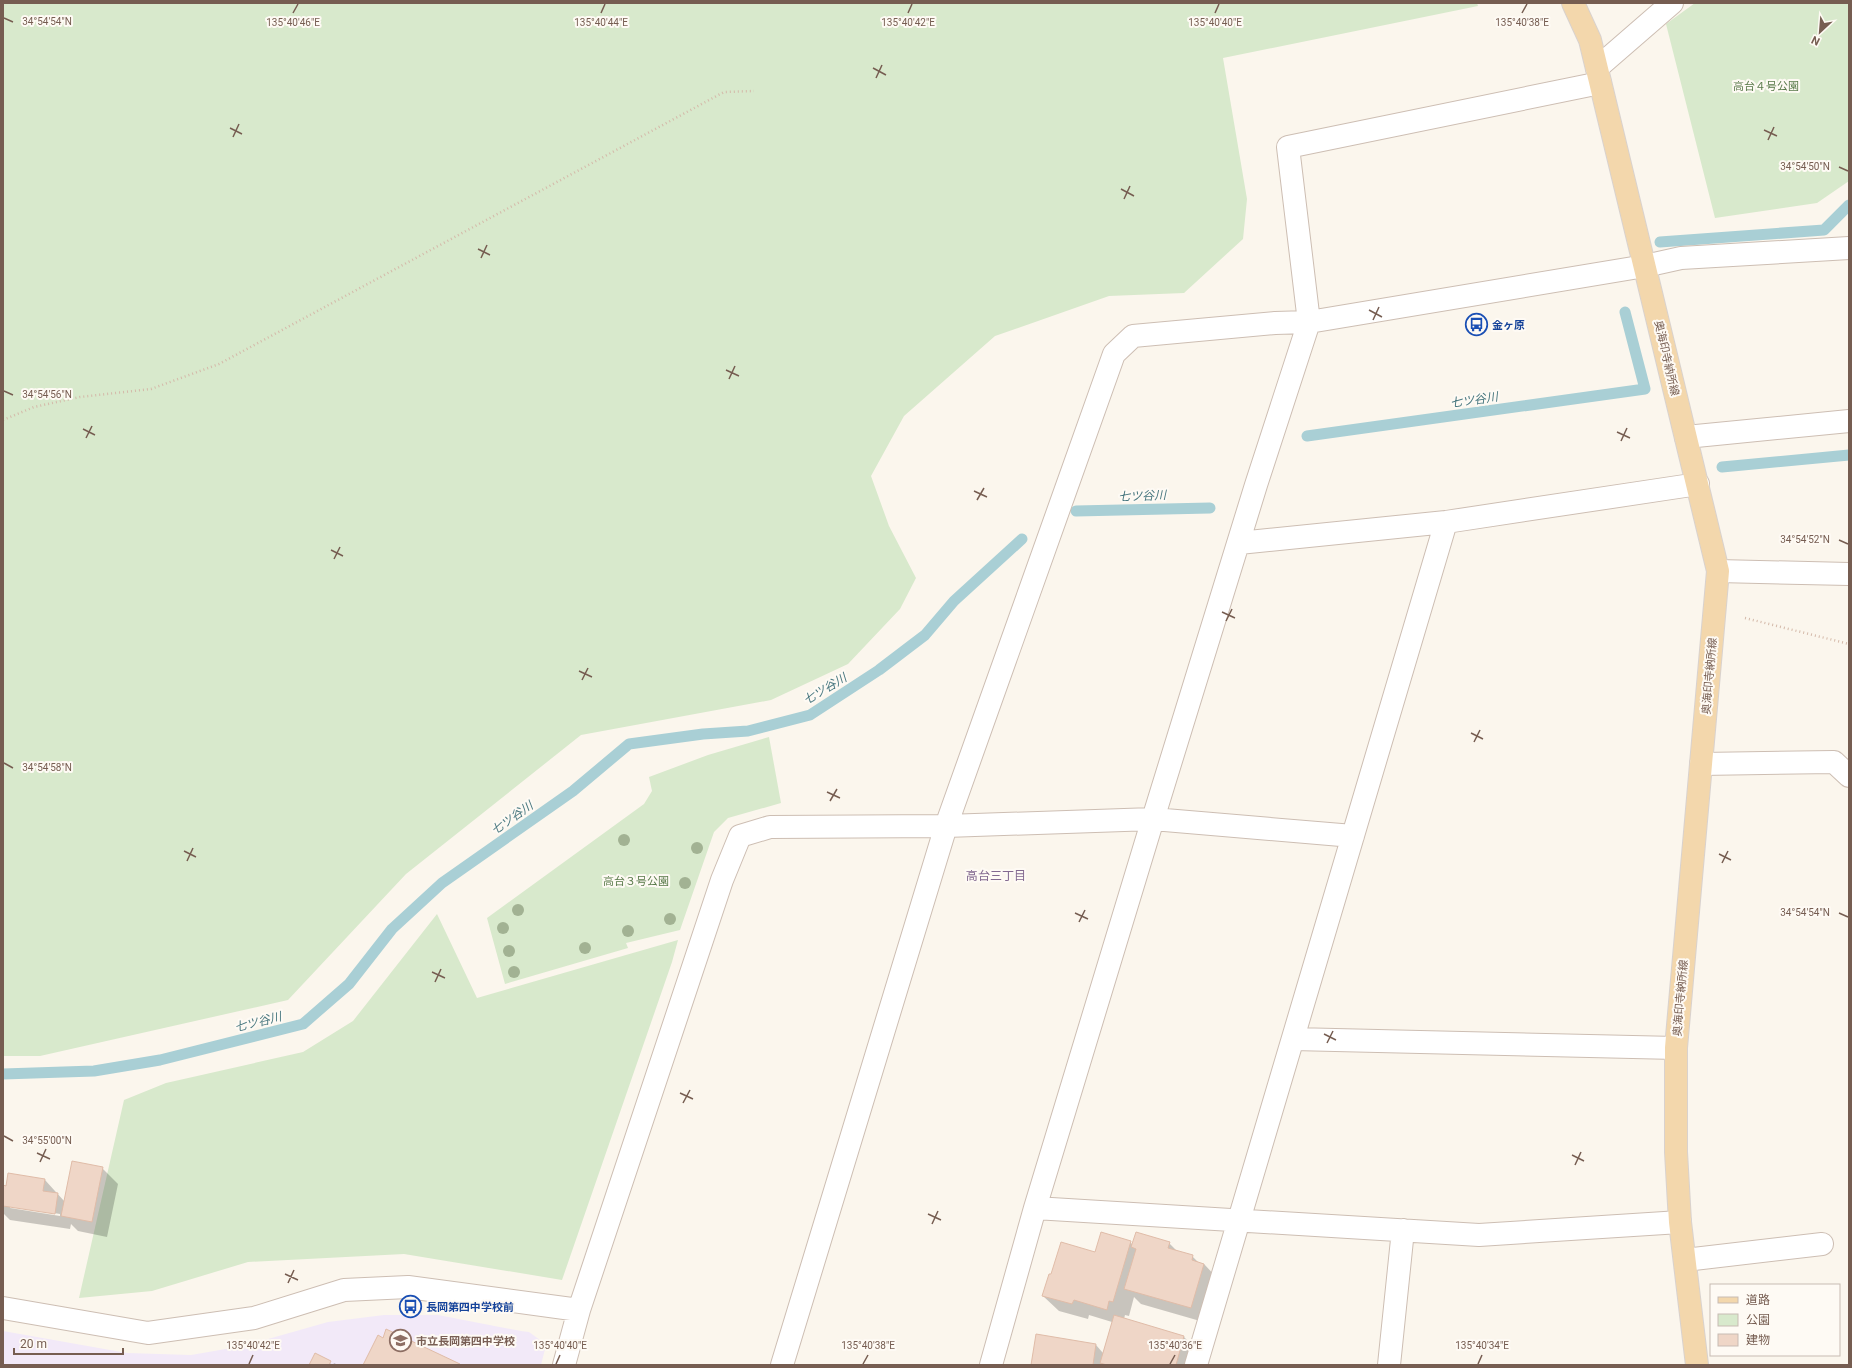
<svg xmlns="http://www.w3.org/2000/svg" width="1852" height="1368" viewBox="0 0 1852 1368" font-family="Roboto,'Noto Sans JP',sans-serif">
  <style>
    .education { fill: #f2e9f8 }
    .green { fill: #d8e9cc }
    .shadow { fill: #0003; fill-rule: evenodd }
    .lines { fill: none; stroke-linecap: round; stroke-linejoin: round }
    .stream { stroke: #a9cfd5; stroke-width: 11 }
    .building { fill: #efd6c7; stroke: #e0bca8 }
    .minor-casing { stroke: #cdbeb3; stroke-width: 24 }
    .major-casing { stroke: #d9d2ce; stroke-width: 24 }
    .path { stroke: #d4b9a9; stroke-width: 2.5; stroke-dasharray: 1 3; stroke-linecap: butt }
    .minor { stroke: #fff; stroke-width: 22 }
    .major { stroke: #f3d7ac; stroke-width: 22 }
    .tree { fill: #a2b293 }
    .ticks { fill: none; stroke: #765d51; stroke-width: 1.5 }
    .labels { text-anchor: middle; stroke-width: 4; stroke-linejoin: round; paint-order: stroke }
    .park-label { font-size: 11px; fill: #597a4a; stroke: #fefaf4 }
    .transit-label { font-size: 11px; font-weight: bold; fill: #164399; stroke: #fefaf4; text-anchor: start }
    .street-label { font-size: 11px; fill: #765d51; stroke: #fefaf4 }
    .education-label { font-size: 11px; font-weight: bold; fill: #785e54; stroke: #fefaf4; text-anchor: start }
    .water-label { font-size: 12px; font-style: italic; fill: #48777f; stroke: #fefaf4 }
    .neighbourhood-label { font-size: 12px; fill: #836990; stroke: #fefaf4 }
    .ticks-label { font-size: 10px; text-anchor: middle; fill: #765d51; stroke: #fefaf4; stroke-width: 4; stroke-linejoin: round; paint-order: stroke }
  </style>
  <rect width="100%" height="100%" fill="#fbf6ed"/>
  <path class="education" d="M384 1315H438L521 1331 529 1332 540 1340 545 1349 541 1365H3V1331L127 1353 191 1355 243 1346 328 1322Z"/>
  <path class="green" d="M3 3H1477L1478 6 1223 58 1247 199 1243 239 1184 293 1109 296 995 336 904 416 871 476 889 526 916 578 900 609 848 664 771 700 581 735 406 874 288 1000 40 1056H3Z
    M1695 3H1848L1849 181 1817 203 1715 218 1666 24Z
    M769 737 781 803 728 818 714 832 680 930 626 943 628 948 505 984 487 918 644 804 652 791 649 777 708 755Z
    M437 914 477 998 678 940 672 962 562 1280 404 1254 248 1262 152 1291 79 1298 124 1100 166 1083 303 1052 353 1021Z"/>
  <path class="shadow" d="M102 1168 118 1184 107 1237 78 1231 71 1224 70 1229 10 1220 3 1213V1186L45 1180 65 1202ZM10 1206 60 1214V1216L10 1208Z
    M1130 1242 1133 1245 1169 1243 1178 1252 1192 1256 1199 1263 1204 1264 1219 1280 1207 1323 1141 1304 1134 1297 1129 1316 1125 1315 1124 1319 1184 1337 1199 1352 1195 1365H1032L1037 1336 1096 1345 1103 1353 1112 1322 1089 1315 1088 1319 1059 1311 1043 1296 1052 1275 1096 1253Z
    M315 1355 333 1365 334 1363 338 1365H310Z"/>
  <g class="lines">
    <path class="stream" d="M1660 242 1824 230 1849 205
      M1307 436 1645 389 1625 312
      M1722 467 1849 455
      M1076 511 1210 508
      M3 1074 94 1071 160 1060 303 1024 349 984 392 929 442 883 573 791 629 744 703 734 748 731 810 715 879 670 925 635 954 601 1022 539"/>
  </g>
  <path class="building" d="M72 1161 103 1167 92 1222 61 1216Z
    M8 1173 45 1179 43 1191 58 1193 55 1214 3 1206V1185L6 1186Z
    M1101 1232 1131 1241 1113 1302 1109 1301 1107 1310 1074 1300 1072 1304 1042 1296 1049 1274H1051L1061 1242 1095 1252Z
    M1136 1232 1170 1242 1168 1248 1193 1255 1192 1260 1204 1264 1191 1308 1124 1289 1136 1249 1131 1247Z
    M1114 1315 1184 1336 1176 1365H1107L1100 1363Z
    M386 1329 460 1364V1365H363L378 1335 383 1338Z
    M1036 1334 1096 1344 1093 1365H1031Z
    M315 1353 331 1361 329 1365H309Z"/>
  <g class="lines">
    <defs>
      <path id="minor" d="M1597 68 1672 3
        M1686 437 1849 421
        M1239 543 1446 522 1698 484
        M1718 571 1849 574
        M1701 764 1834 762 1849 776
        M1293 1039 1676 1048
        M1035 1208 1479 1235 1680 1222
        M1685 1260 1822 1244
        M3 1308 148 1333 254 1318 344 1290 408 1287 579 1310
        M564 1365 579 1310 722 880 740 836 770 827 946 826 1153 819 1353 836
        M782 1365 946 826 1114 354 1133 336 1275 323 1309 322 1645 266 1681 258 1849 248
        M991 1365 1035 1208 1153 819 1256 485 1309 322 1288 147 1600 83
        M1196 1365 1446 522
        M1389 1365 1403 1230"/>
      <path id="major" d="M1573 3 1590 40 1718 571 1676 1048V1152L1680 1222 1697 1365"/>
    </defs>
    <use href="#minor" class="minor-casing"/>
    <use href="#major" class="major-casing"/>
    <path class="path" d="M3 420 34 407 80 397 151 389 219 364 724 92 754 91
      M1745 618 1849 644"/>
    <use href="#minor" class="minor"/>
    <use href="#major" class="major"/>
  </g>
  <g class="tree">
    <circle cx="624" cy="840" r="6"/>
    <circle cx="697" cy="848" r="6"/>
    <circle cx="685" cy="883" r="6"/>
    <circle cx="518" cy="910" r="6"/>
    <circle cx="670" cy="919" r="6"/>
    <circle cx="503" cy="928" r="6"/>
    <circle cx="628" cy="931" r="6"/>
    <circle cx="585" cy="948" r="6"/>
    <circle cx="509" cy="951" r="6"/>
    <circle cx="514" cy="972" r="6"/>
  </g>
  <path class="ticks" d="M293 13 298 4M601 13 605 4M908 13 912 4M1215 13 1219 4M1522 13 1527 4M4 18 13 22M873 68 886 75M876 78 882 65M230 128 242 134M1764 130 1777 136M233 137 239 124M1768 140 1774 127M1839 167 1848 171M1121 189 1134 196M1124 199 1130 186M478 249 490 255M481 258 487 245M1369 310 1382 317M1373 320 1379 307M726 370 739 376M729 379 735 366M4 391 13 395M83 429 95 435M1617 432 1630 438M86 438 92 426M1621 441 1627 428M974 491 987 497M977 500 984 488M1839 540 1848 544M331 550 343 556M334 559 340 547M1222 612 1235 618M1226 621 1232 609M579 671 592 677M582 680 588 668M1471 733 1483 739M1474 742 1480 730M4 763 13 768M827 792 840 798M830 801 837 789M184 851 196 857M1719 854 1731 860M187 861 193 848M1722 863 1728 851M1075 913 1088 919M1839 913 1848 917M1079 922 1085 910M432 972 445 978M435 982 441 969M1324 1034 1336 1040M1327 1043 1333 1031M680 1093 693 1099M683 1103 690 1090M4 1136 13 1141M37 1153 50 1159M1572 1155 1584 1161M40 1162 46 1149M1575 1165 1581 1152M928 1214 941 1220M932 1224 938 1211M285 1274 298 1280M288 1283 294 1270M249 1364 253 1355M556 1364 560 1355M863 1364 868 1355M1170 1364 1175 1355M1478 1364 1482 1355"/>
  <defs>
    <symbol id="bus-ring" viewBox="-11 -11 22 22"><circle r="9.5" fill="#fefaf4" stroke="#1a4fb4" stroke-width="1.5"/><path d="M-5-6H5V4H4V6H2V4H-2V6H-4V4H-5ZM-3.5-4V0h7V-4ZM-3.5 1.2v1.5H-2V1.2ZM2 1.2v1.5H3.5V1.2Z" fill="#1a4fb4"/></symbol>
    <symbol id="school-ring" viewBox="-11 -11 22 22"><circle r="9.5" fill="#fefaf4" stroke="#8d6e63" stroke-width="1.5"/><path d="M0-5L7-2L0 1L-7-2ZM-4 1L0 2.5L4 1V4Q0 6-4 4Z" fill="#8d6e63"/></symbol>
  </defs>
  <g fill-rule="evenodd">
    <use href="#bus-ring" x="1464" y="312" width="25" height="25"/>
    <use href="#bus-ring" x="398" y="1294" width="25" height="25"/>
    <use href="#school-ring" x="388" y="1328" width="25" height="25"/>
  </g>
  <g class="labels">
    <g class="park-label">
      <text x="1766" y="90">高台４号公園</text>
      <text x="636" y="885">高台３号公園</text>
    </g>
    <g class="transit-label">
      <text x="1492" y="329">金ヶ原</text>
      <text x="426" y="1311">長岡第四中学校前</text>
    </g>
    <g class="street-label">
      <text transform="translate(1667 358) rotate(77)" y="4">奥海印寺納所線</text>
      <text transform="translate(1709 676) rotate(-85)" y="4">奥海印寺納所線</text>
      <text transform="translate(1680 998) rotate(-85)" y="4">奥海印寺納所線</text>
    </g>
    <g class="education-label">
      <text x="416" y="1345">市立長岡第四中学校</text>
    </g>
    <g class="water-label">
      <text transform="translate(1474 400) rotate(-8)" y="4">七ツ谷川</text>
      <text transform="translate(1142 496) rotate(-2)" y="4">七ツ谷川</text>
      <text transform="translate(825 689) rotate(-31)" y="4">七ツ谷川</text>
      <text transform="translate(512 818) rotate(-35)" y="4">七ツ谷川</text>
      <text transform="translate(258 1022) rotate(-14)" y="4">七ツ谷川</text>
    </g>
    <g class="neighbourhood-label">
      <text x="996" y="880">高台三丁目</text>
    </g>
  </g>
  <g class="ticks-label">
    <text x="47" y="25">34°54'54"N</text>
    <text x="293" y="26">135°40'46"E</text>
    <text x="601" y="26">135°40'44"E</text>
    <text x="908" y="26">135°40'42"E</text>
    <text x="1215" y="26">135°40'40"E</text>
    <text x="1522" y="26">135°40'38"E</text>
    <text x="1805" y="170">34°54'50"N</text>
    <text x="47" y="398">34°54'56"N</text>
    <text x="1805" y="543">34°54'52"N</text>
    <text x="47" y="771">34°54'58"N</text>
    <text x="1805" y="916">34°54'54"N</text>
    <text x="47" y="1144">34°55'00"N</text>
    <text x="253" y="1349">135°40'42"E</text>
    <text x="560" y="1349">135°40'40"E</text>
    <text x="868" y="1349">135°40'38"E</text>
    <text x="1175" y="1349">135°40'36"E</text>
    <text x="1482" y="1349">135°40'34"E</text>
  </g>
  <rect width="1852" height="1368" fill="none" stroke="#765d51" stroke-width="8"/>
  <rect x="1710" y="1284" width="130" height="72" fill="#fefaf4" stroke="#c8bbb3"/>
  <rect x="1718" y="1297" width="20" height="6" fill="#f3d7ac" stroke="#c8bbb3"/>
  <text x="1746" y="1304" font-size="12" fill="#765d51">道路</text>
  <rect x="1718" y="1314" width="20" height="12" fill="#d8e9cc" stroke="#c8bbb3"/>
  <text x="1746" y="1324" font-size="12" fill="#765d51">公園</text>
  <rect x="1718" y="1334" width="20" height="12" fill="#efd6c7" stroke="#c8bbb3"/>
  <text x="1746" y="1344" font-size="12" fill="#765d51">建物</text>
  <g transform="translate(1820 32) rotate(206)" stroke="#fefaf4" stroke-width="3" paint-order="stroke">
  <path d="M0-3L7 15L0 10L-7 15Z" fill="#765d51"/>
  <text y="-6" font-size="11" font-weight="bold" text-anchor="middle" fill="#765d51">N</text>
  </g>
  <path d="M14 1348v6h109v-6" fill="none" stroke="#765d51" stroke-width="2"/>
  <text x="20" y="1348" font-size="12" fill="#765d51" stroke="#fefaf4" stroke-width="3" paint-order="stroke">20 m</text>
</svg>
